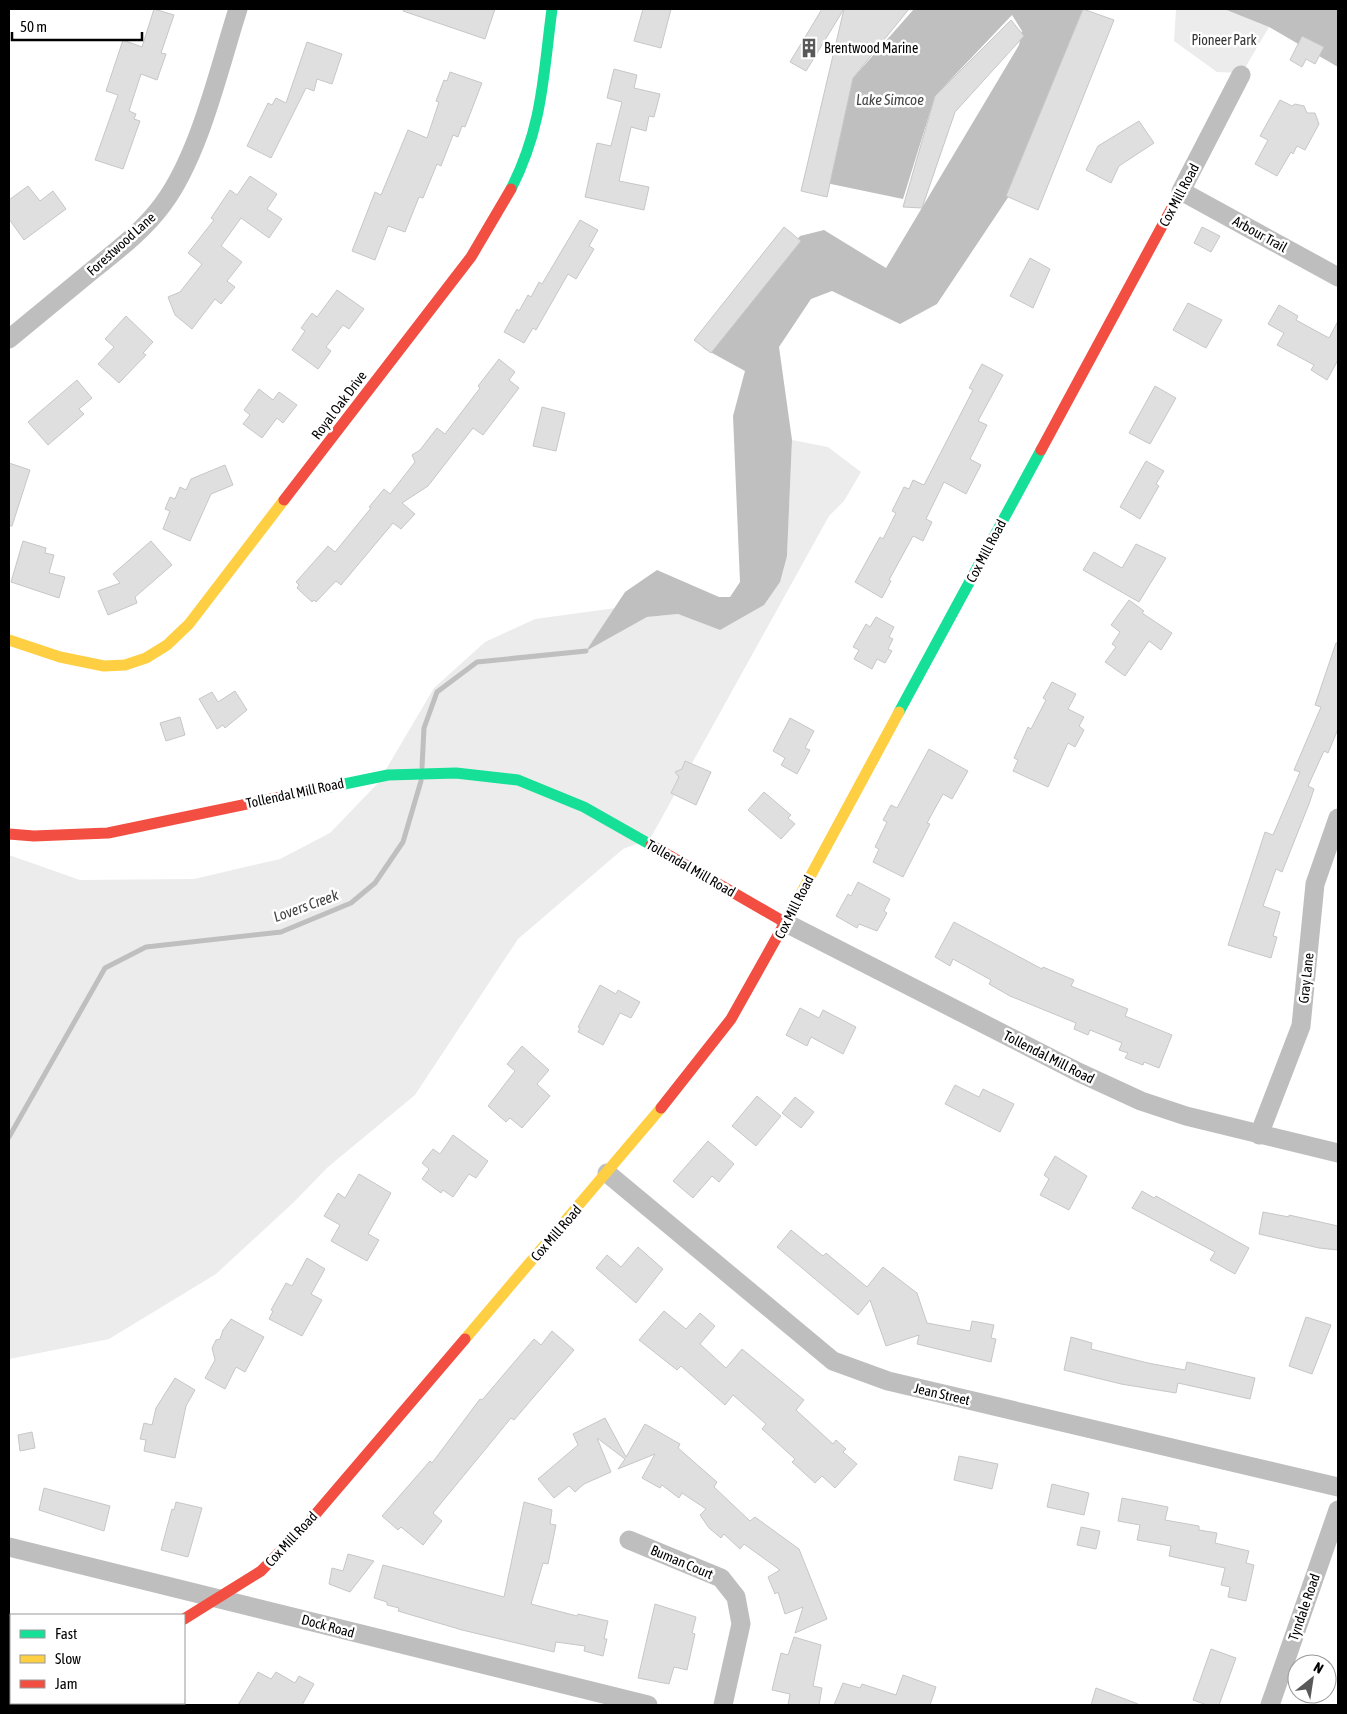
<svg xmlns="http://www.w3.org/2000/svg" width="1347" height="1714" viewBox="0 0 1347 1714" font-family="'Asap Condensed',sans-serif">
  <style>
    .green { fill: #ececec }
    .water { fill: #bfbfbf }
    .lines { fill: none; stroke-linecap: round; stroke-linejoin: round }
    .stream { stroke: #bfbfbf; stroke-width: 5 }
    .building { fill: #dfdfdf; stroke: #c7c7c7 }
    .path { stroke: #b9b9b9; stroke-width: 3; stroke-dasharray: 1 2.5; stroke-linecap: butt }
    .street { stroke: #bebebe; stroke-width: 19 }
    .fast { stroke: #16e098; stroke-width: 11 }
    .slow { stroke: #ffcf43; stroke-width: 11 }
    .jam { stroke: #f24e42; stroke-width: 11 }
    .labels { text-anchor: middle; stroke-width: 5; stroke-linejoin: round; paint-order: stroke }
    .park-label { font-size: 14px; fill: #333; stroke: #fff }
    .poi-label { font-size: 14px; fill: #000; stroke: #fff; text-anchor: start }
    .street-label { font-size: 14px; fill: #000; stroke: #fff }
    .water-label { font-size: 15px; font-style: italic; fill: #444; stroke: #fff }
  </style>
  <rect width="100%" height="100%" fill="#fff"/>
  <path class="green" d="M1176 9H1224L1269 27 1242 73 1217 72 1174 41Z
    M792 440 828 447 861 472 844 501 829 516 650 839 623 849 518 939 415 1095 328 1167 294 1202 216 1274 109 1339 9 1359V855L80 880 194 879 280 859 330 833 378 783 434 688 485 642 535 619 616 608 587 650 647 617 678 614 720 630 787 556Z"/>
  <path class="water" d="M914 9H1085L1009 196 937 304 900 324 832 291 811 299 779 347 792 440 787 556 780 582 764 605 720 630 678 614 647 617 586 651 625 592 657 570 719 597H730L740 582 733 416 745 371 703 348 800 236 824 230 886 268 1019 45 1022 31 1012 15 935 96 903 199 826 183 853 78Z
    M1224 9H1338V67L1269 27Z"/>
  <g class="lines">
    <path class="stream" d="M422 767 424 728 437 692 477 662 586 651
      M9 1137 105 968 146 947 281 932 351 903 375 883 403 842 421 781"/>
  </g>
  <path class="building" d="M154 9 174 15 161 53 166 54 157 80 141 74 129 111 136 114 134 119 140 121 123 169 95 160 118 95 106 91 123 40 142 47Z
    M404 9H495L485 39 403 11Z
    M643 9H671L661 48 634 41Z
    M822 9H844L806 71 790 62Z
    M844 9H909L853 78 827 197 801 191Z
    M1083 9 1114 20 1038 210 1006 196Z
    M1011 20 1024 36 955 112 922 208 903 207 935 96Z
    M1302 36 1324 47 1315 64 1306 59 1302 67 1290 60Z
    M307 42 342 54 332 84 317 79 314 91 306 88 271 158 247 146 268 103 272 105 276 98 286 103Z
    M614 69 637 75 634 88 660 94 654 117 649 116 646 131 631 127 619 181 649 187 644 210 585 197 597 143 611 146 622 102 607 98Z
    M450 72 482 83 465 127 462 126 458 137 453 135 441 166 437 164 423 198 419 197 405 232 388 226 375 260 352 251 375 192 381 195 408 130 427 138 439 102 436 101 444 80 447 81Z
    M1280 100 1292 106 1295 104 1304 106 1307 113H1315L1319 124 1305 150 1297 146 1293 154 1291 152 1277 176 1255 164 1268 140 1260 136Z
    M1139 121 1154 143 1119 166 1111 183 1086 170 1098 146Z
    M250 176 277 194 267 209 282 219 269 238 241 218 221 246 242 262 227 281 235 287 221 304 215 299 192 329 175 315 168 297 180 292 202 264 188 253 214 220 211 218 230 190 237 195Z
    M28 186 40 201 53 191 66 209 24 240 9 219V200Z
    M580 220 598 230 589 246 594 249 576 279 568 274 536 330 533 328 524 343 504 332 517 309 519 311 528 295 531 297 539 282 542 284Z
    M784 227 801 241 711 353 694 340Z
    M1202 227 1220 236 1211 252 1194 243Z
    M1030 258 1050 269 1033 308 1010 296Z
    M337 290 364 309 349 329 343 325 326 347 331 351 318 369 292 350 305 331 301 328 312 313 317 317Z
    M1188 303 1222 320 1206 348 1173 330Z
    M1279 305 1298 316 1296 320 1329 338 1338 321V360L1327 380 1311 370 1314 365 1277 345 1284 333 1268 324Z
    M126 316 153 342 143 353 146 355 119 383 98 364 114 347 105 339Z
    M499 359 515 372 509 380 519 388 483 435 473 428 428 486 402 503 415 514 401 529 393 523 341 585 336 581 316 602 314 600 312 602 297 588 299 585 296 582 328 546 335 552 371 508 369 507 384 489 390 494 415 462 412 455 420 450 437 428 445 434 480 388 478 386Z
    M982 364 1003 375 978 421 987 425 970 459 981 465 966 494 944 482 926 519 932 522 923 541 913 536 889 580 891 581 882 598 855 582 880 537 883 539 896 513 892 511 904 487 909 489 913 480 924 485 973 390 969 388Z
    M77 380 92 398 79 409 84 414 48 445 28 422Z
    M1155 386 1176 398 1150 444 1129 433Z
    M259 389 273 400 279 392 297 405 283 423 277 418 262 438 243 424 250 415 244 410Z
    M542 407 565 413 556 451 533 446Z
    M1146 461 1164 471 1156 484 1159 486 1140 519 1120 507Z
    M9 463 30 470 12 526H9Z
    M225 465 233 485 211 494 190 541 163 529 170 511 165 509 170 497 175 499 180 487 186 490 191 479Z
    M23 541 46 548 45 553 54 555 49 573 65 577 59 598 11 582Z
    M151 541 172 565 135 597 137 603 108 615 98 591 120 583 113 574Z
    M1136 544 1166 558 1139 602 1083 570 1094 552 1122 568Z
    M1129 600 1144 611 1142 613 1172 633 1161 650 1149 641 1125 676 1105 662 1116 647 1112 644 1120 632 1111 625Z
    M876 617 894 627 889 637 893 639 888 649 892 651 885 663 877 659 872 669 854 659 859 650 853 647 866 624 870 627Z
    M1336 643H1338V729L1328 753 1324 751 1308 786 1314 789 1309 804 1282 872 1276 869 1263 906 1280 912 1273 936 1277 937 1271 958 1228 945 1265 832 1273 835 1300 772 1294 770 1321 707 1315 705Z
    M1052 682 1076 694 1068 709 1084 717 1079 726 1084 730 1075 747 1068 743 1048 787 1013 771 1018 760 1014 758 1028 727 1031 729 1046 700 1043 698Z
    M235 691 247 710 225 728 223 725 217 729 199 699 212 692 218 702Z
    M180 717 185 735 166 741 160 723Z
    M790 718 814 731 805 748 810 750 797 774 781 765 785 758 773 751Z
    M929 749 968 771 952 799 943 794 927 823 930 824 903 877 873 862 879 849 875 847 887 822 883 820 891 805 897 808Z
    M685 761 711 772 696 805 671 793 679 777 675 772 682 769Z
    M764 792 791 815 788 818 795 824 781 839 748 810Z
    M858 882 890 899 884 911 887 913 877 931 859 924 857 928 836 916 848 894 851 896Z
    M954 922 1042 969 1043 967 1074 980 1071 986 1128 1009 1125 1016 1172 1035 1159 1068 1144 1062 1143 1065 1125 1058 1128 1053 1119 1050 1122 1043 1090 1030 1088 1035 1074 1029 1076 1023 1010 996 989 984 991 980 953 959 950 966 935 957Z
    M600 985 616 994 618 990 640 1002 631 1018 620 1013 603 1045 578 1032 580 1028 578 1027Z
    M800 1008 819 1018 823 1010 856 1027 843 1054 811 1037 807 1046 786 1035Z
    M522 1046 549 1070 537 1084 550 1096 522 1128 510 1118 506 1122 488 1106 515 1071 507 1064Z
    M955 1085 979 1097 983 1089 1014 1104 1000 1132 945 1104Z
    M757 1096 781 1116 756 1146 732 1126Z
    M795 1097 814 1112 801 1128 782 1113Z
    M453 1135 488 1161 476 1178 469 1174 453 1197 443 1190 441 1193 422 1179 429 1169 422 1163 433 1149 440 1154Z
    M708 1141 734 1164 719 1182 712 1176 693 1198 673 1181Z
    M1055 1156 1087 1176 1069 1210 1040 1195 1049 1179 1044 1175Z
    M359 1174 391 1193 368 1234 379 1240 367 1261 331 1241 340 1225 324 1216 338 1193 345 1198Z
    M1142 1191 1154 1198 1156 1196 1249 1248 1235 1274 1210 1260 1215 1252 1132 1208Z
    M1263 1212 1289 1217V1215L1338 1226V1250L1319 1248 1259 1234Z
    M791 1230 823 1256 826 1253 867 1287 883 1267 917 1293 927 1323 970 1331 972 1321 994 1325 991 1338 996 1339 991 1362 917 1344 919 1335 886 1346 870 1300 858 1315 777 1247Z
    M638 1247 663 1269 636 1303 596 1268 607 1255 621 1267Z
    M307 1258 325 1269 311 1294 322 1300 302 1336 269 1319 273 1311 271 1310 286 1283 292 1286Z
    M664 1311 686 1329 700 1313 715 1326 700 1344 726 1368 742 1349 804 1400 796 1410 833 1444 836 1440 846 1449 843 1452 857 1464 835 1488 822 1476 815 1483 792 1462 795 1459 762 1429 766 1424 733 1395 725 1405 681 1366 677 1370 639 1340Z
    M1306 1317 1331 1325 1312 1374 1289 1366Z
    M231 1319 264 1337 245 1372 236 1367 225 1389 205 1378 215 1360 212 1348 216 1340 220 1339 223 1330Z
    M552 1331 574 1350 514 1420 511 1418 433 1513 442 1521 423 1545 401 1527 398 1530 382 1516 430 1461 432 1463 480 1399 482 1400 534 1339 541 1345Z
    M1071 1337 1092 1343 1091 1349 1148 1363 1185 1370 1187 1362 1255 1378 1250 1399 1178 1383 1176 1393 1121 1384 1064 1370Z
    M175 1378 195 1390 186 1406 175 1458 144 1451 146 1440 140 1439 144 1423 152 1425 156 1408Z
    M605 1418 626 1457 645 1424 680 1444 678 1448 717 1482 714 1487 750 1521 755 1517 799 1549 827 1619 795 1633 803 1607 785 1614 778 1592 775 1594 768 1577 780 1570 744 1544 740 1549 724 1534 721 1538 709 1528 700 1515 706 1509 682 1493 679 1498 662 1485 660 1488 642 1478 655 1454 618 1469 625 1459 597 1438 611 1472 584 1484 575 1492 569 1486 554 1498 538 1479 578 1445 573 1434Z
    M32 1432 35 1448 20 1451 18 1435Z
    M959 1456 998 1464 992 1489 954 1480Z
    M1052 1484 1089 1493 1084 1515 1047 1507Z
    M44 1488 110 1506 104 1531 39 1510Z
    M1122 1498 1168 1507 1165 1520 1199 1526V1530L1217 1533 1215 1543 1249 1551 1246 1563 1254 1565 1246 1601 1228 1597 1230 1587 1221 1585 1225 1568 1169 1556 1171 1546 1137 1540 1140 1525 1118 1521Z
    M176 1502 202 1508 188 1557 161 1550 172 1509 174 1510Z
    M524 1502 552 1510 550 1524 556 1525 548 1564 543 1563 531 1604 577 1616 578 1614 608 1621 604 1639H607L603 1656 584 1651 585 1646 556 1642 554 1652 462 1630 398 1611 399 1608 387 1605V1602L374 1598 383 1565 504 1597Z
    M1081 1527 1100 1531 1096 1549 1077 1545Z
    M348 1554 374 1561 350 1592 329 1584 332 1568 343 1571Z
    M655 1604 696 1617 692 1633 695 1634 687 1670 674 1667 669 1684 638 1678Z
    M794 1637 821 1645 813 1686 822 1688 819 1705H788L790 1694 772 1690 781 1653 788 1655Z
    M1211 1649 1236 1658 1219 1705H1207L1193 1700Z
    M258 1672 271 1679 276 1672 295 1683 299 1676 314 1684 302 1705H238Z
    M903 1675 936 1687 930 1705H834L843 1683 860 1688 862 1684 896 1695Z
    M1096 1688 1138 1704V1705H1091Z"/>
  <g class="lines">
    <path class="path" d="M169 1703 171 1705"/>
    <path class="street" d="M1241 75 1181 191 1338 277
      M9 339C37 316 66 292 94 269 119 249 144 230 163 204 200 154 219 68 238 9
      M786 923 1078 1072 1141 1101 1186 1116 1338 1153
      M1259 1135 1301 1026 1315 884 1338 818
      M607 1173 833 1361 888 1381 1338 1487
      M629 1540 721 1578 736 1597 741 1624 723 1705
      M9 1547 648 1705
      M1270 1705 1338 1510"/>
    <path class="fast" d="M511 189C543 126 543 76 552 9
      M899 712 1041 450
      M281 797 388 775 456 773 518 780 584 807 651 845"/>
    <path class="slow" d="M9 640 60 657 104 666 125 665 146 658 167 645 189 624 284 500
      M791 912 899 712
      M465 1339 661 1108"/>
    <path class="jam" d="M1041 450 1181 191
      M284 500 471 257 511 189
      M9 834 34 836 108 833 281 797
      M651 845 786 923
      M661 1108 731 1019 791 912
      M184 1619 261 1571 308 1523 465 1339
      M60 1705 64 1703"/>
  </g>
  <defs>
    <symbol id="building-bare" viewBox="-9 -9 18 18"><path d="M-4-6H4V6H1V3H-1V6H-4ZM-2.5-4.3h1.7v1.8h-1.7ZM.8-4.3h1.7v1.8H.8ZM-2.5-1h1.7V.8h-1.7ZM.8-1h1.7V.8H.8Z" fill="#595959" stroke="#fff" stroke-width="2.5" paint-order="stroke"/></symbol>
  </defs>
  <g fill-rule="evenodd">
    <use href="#building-bare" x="795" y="34" width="28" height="28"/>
  </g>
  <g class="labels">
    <g class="park-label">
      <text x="1224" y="45">Pioneer Park</text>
    </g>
    <g class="poi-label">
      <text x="824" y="53">Brentwood Marine</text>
    </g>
    <g class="street-label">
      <text transform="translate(1179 195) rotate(-62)" y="5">Cox Mill Road</text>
      <text transform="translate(1260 234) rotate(29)" y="5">Arbour Trail</text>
      <text transform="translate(121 244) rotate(-42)" y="5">Forestwood Lane</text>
      <text transform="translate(339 405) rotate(-53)" y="5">Royal Oak Drive</text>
      <text transform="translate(986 551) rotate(-62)" y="5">Cox Mill Road</text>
      <text transform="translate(295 793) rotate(-12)" y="5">Tollendal Mill Road</text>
      <text transform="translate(691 868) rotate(30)" y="5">Tollendal Mill Road</text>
      <text transform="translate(794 907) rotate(-63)" y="5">Cox Mill Road</text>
      <text transform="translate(1306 978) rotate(-84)" y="5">Gray Lane</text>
      <text transform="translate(1049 1057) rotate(27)" y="5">Tollendal Mill Road</text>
      <text transform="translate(556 1233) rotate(-49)" y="5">Cox Mill Road</text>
      <text transform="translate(942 1394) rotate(13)" y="5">Jean Street</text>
      <text transform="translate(291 1539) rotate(-47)" y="5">Cox Mill Road</text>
      <text transform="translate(682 1562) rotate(23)" y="5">Buman Court</text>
      <text transform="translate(1304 1607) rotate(-71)" y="5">Tyndale Road</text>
      <text transform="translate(328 1626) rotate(15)" y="5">Dock Road</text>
    </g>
    <g class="water-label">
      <text x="890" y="105">Lake Simcoe</text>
      <text transform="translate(306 906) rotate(-20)" y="5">Lovers Creek</text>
    </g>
  </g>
  <rect width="1347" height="1714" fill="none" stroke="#000000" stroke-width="20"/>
  <rect x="10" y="1614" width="175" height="90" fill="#ffffff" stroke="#999999"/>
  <rect x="20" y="1630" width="25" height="8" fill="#16e098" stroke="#999999"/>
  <text x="55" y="1639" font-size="15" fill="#000000">Fast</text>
  <rect x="20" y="1655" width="25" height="8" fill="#ffcf43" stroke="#999999"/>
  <text x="55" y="1664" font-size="15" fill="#000000">Slow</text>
  <rect x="20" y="1680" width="25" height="8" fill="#f24e42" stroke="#999999"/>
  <text x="55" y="1689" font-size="15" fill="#000000">Jam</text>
  <g transform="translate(1312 1679) rotate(30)"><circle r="24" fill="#ffffff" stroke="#999999"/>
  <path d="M0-4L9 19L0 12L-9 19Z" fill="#595959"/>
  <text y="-8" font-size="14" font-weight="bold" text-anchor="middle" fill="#000000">N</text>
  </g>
  <path d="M12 32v8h130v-8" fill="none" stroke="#000000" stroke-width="2.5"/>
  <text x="20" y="32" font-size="15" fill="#000000" stroke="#ffffff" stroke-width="4" paint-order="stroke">50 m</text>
</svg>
